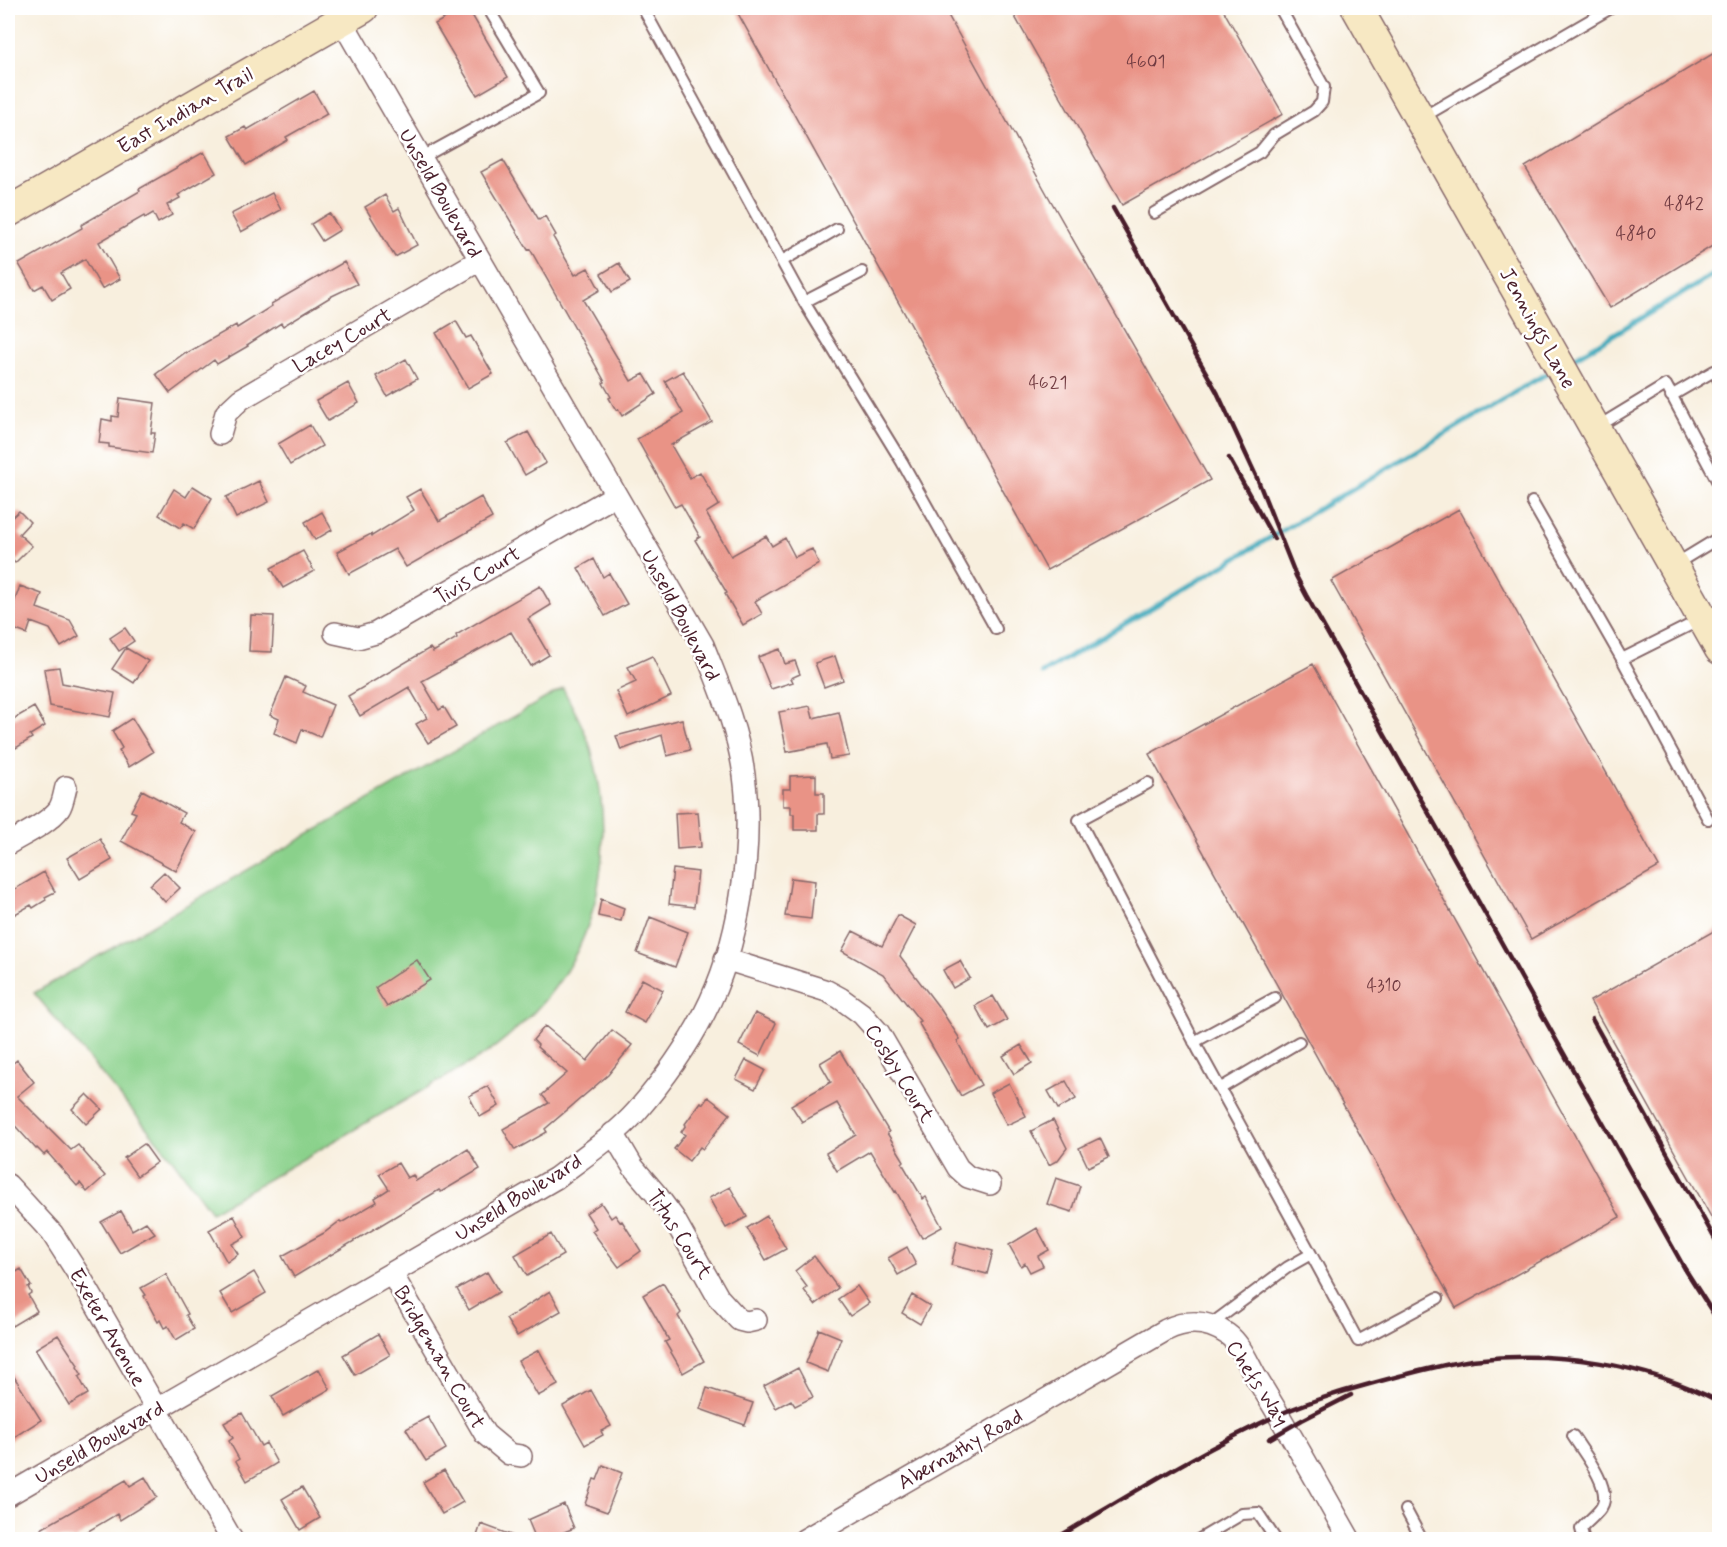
<svg xmlns="http://www.w3.org/2000/svg" width="1727" height="1547" viewBox="0 0 1727 1547" font-family="Mynerve,sans-serif">
  <style>
    .green { fill: #8ad18b; stroke: #6a785b; stroke-width: 1.5 }
    .lines { fill: none; stroke-linecap: round; stroke-linejoin: round }
    .stream { stroke: #3ca9bb; stroke-width: 5 }
    .building { fill: #e99386 }
    .lane-casing { stroke: #87686a; stroke-width: 14 }
    .street-casing { stroke: #87686a; stroke-width: 24 }
    .secondary-casing { stroke: #87686a; stroke-width: 33 }
    .lane { stroke: #fff; stroke-width: 10 }
    .street { stroke: #fff; stroke-width: 21 }
    .secondary { stroke: #f7e8c3; stroke-width: 30 }
    .rail { stroke: #4a1f2b; stroke-width: 4.5 }
    .labels { text-anchor: middle; stroke-width: 5; stroke-linejoin: round; paint-order: stroke }
    .number-label { font-size: 18px; fill: #723c42 }
    .street-label { font-size: 21px; fill: #4a1f2b; stroke: #fff }
  </style>
  <rect width="100%" height="100%" fill="#fff"/>
  <filter id="ink" filterUnits="userSpaceOnUse"><feTurbulence type="fractalNoise" baseFrequency=".0167" numOctaves="2"/><feDisplacementMap in="SourceGraphic" scale="12" xChannelSelector="R" yChannelSelector="G"/><feConvolveMatrix kernelMatrix="1 2 1 2 8 2 1 2 1" color-interpolation-filters="sRGB"/></filter>
  <filter id="wash" filterUnits="userSpaceOnUse"><feTurbulence type="fractalNoise" baseFrequency=".008" numOctaves="4" result="noise"/><feDisplacementMap in="SourceGraphic" scale="24" xChannelSelector="R" yChannelSelector="G"/><feGaussianBlur stdDeviation="1.35" result="paint"/><feColorMatrix in="noise" values="0 0 0 0 0 0 0 0 0 0 0 0 0 0 0 0 0 1.4 0 .05"/><feComposite in="paint" operator="in"/></filter>
  <g filter="url(#wash)">
    <rect width="100%" height="100%" fill="#f8efde"/>
    <path class="green" d="M563 688C572 707 584 726 590 746 612 818 607 906 566 971 545 1005 516 1032 484 1055L211 1212 170 1156 34 993Z"/>
    <g class="lines">
      <path class="stream" d="M1574 358 1720 271
        M1042 673 1546 374"/>
    </g>
    <g id="blocks">
      <path class="building" d="M463 8H468L508 77 477 95 435 24Z
        M735 8H944L1047 194 1210 480 1047 570Z
        M1010 8H1222L1283 114 1122 205Z
        M1719 50V242L1610 308 1525 167Z
        M314 91 327 114 286 137 288 140 246 165 229 136 245 127 247 130Z
        M204 152 216 173 178 195 180 198 167 205 172 215 158 223 153 213 145 218 144 216 99 242 120 279 102 289 85 259 61 273 70 289 52 300 43 285 34 290 19 264 82 228 81 225 140 191 139 189Z
        M503 160 539 220 545 216 556 235 553 237 575 275 588 268 600 290 583 300 631 381 644 374 656 394 622 416 618 409 616 410 609 398 611 397 603 383 605 382 530 249 528 250 481 172Z
        M272 193 281 210 241 232 231 214Z
        M385 195 394 211 399 208 417 245 395 257 365 207Z
        M329 213 340 230 322 241 311 224Z
        M344 262 357 284 332 296 283 326 281 323 247 345 248 346 217 364 214 360 170 393 156 374 186 352 187 353 236 325 237 328 272 306 271 304Z
        M619 263 630 282 612 292 601 274Z
        M456 321 466 338 471 336 493 374 468 388 436 333Z
        M406 359 417 379 387 396 376 376Z
        M683 371 712 422 671 445 690 478 700 472 719 505 706 513 731 556 766 536 772 546 785 538 795 557 812 549 819 564 755 601 762 614 743 625 725 594 727 593 695 540 700 537 681 504 675 507 637 439 683 413 665 381Z
        M348 383 359 403 328 421 316 401Z
        M120 398 155 403 151 433H155L152 453 109 447V444L99 443 102 419 112 421V416L118 417Z
        M310 425 322 446 290 465 278 444Z
        M528 432 546 463 525 475 507 443Z
        M259 481 269 502 236 518 226 497Z
        M193 486 212 498 194 529 184 523 180 528 159 515 174 489 186 497Z
        M420 489 439 521 481 497 492 518 406 567 395 549 349 574 337 552 371 534 372 536 414 510 406 497Z
        M1459 509 1659 867 1531 939 1331 581Z
        M19 511 30 522 19 534 32 546 15 563 8 556V521Z
        M322 512 332 530 315 540 305 522Z
        M303 551 314 571 283 588 271 568Z
        M594 559 603 577 609 573 627 604 605 616 578 568Z
        M20 586 42 594 37 608 70 620 79 636 61 647 50 629 31 622 27 634 8 627V620Z
        M540 586 551 605 528 619 549 655 531 666 511 632 422 681 439 710 444 707 456 727 428 743 416 724 427 718 409 687 360 716 348 696 430 648 433 652 457 638 456 635Z
        M251 615 274 616 272 652 249 651Z
        M125 628 134 641 119 651 110 638Z
        M126 648 148 661 134 683 112 669Z
        M780 649 785 664 795 661 800 674 791 678 793 682 771 689 758 657Z
        M652 656 671 696 628 717 616 691 636 682 628 667Z
        M835 656 843 680 824 687 815 663Z
        M1313 664 1620 1217 1456 1308 1149 754Z
        M59 667 62 683 115 693 110 717 50 706 44 669Z
        M286 677 306 686 303 692 333 705 320 737 302 729 297 743 274 733 279 719 270 715Z
        M810 706 813 718 839 712 849 756 830 759 827 744 787 752 779 712Z
        M34 707 45 726 30 735 32 738 16 748 14 744 8 748V722Z
        M132 718 153 752 129 767 119 751 122 748 112 731Z
        M682 719 690 750 667 756 662 735 621 750 616 736Z
        M816 775V793H824V814H818V830H794V814H791V806H783V789H790V776Z
        M142 790 184 813 179 822 196 832 176 871 121 841 136 813 131 811Z
        M698 812 701 847 677 849 675 813Z
        M100 839 112 860 80 879 67 858Z
        M673 869 698 872 694 907 669 904Z
        M44 872 55 892 45 897 46 900 33 908 31 905 8 918V893Z
        M164 872 180 888 165 902 150 885Z
        M791 878 815 881 811 919 785 916Z
        M601 899 624 908 621 921 598 916Z
        M898 915 916 925 900 956 941 1010 960 1039 957 1041 981 1085 961 1096 918 1022 920 1021 883 974 842 951 853 931 882 946Z
        M650 917 688 932 675 967 637 953Z
        M1719 928V1231L1590 1001Z
        M417 960 430 980 387 1007 375 988Z
        M960 961 970 978 953 988 943 970Z
        M642 979 663 990 645 1023 625 1012Z
        M993 996 1007 1020 989 1030 975 1006Z
        M755 1013 776 1023 760 1056 739 1045Z
        M545 1026 587 1061 612 1030 632 1045 608 1075 545 1129 547 1132 515 1150 503 1129 549 1103 542 1095 567 1073 537 1047 538 1045 533 1040Z
        M1021 1045 1032 1063 1014 1074 1003 1056Z
        M840 1051 889 1132 887 1133 904 1161 902 1163 923 1199 926 1197 942 1227 922 1238 896 1191 895 1192 870 1151 837 1171 826 1153 856 1135 837 1103 802 1122 791 1105 831 1082 820 1063Z
        M17 1060 34 1082 17 1096 71 1150 78 1145 105 1176 87 1192 80 1183 77 1186 47 1152 44 1155 37 1148 36 1149 8 1118V1067Z
        M746 1060 765 1070 755 1089 736 1079Z
        M1066 1081 1076 1099 1058 1109 1048 1091Z
        M1009 1083 1026 1116 1007 1125 990 1093Z
        M488 1086 499 1106 480 1117 469 1096Z
        M87 1094 102 1109 86 1124 72 1109Z
        M708 1097 730 1114 703 1149 700 1147 689 1161 674 1149 685 1135 681 1132 686 1125 685 1124 701 1102 703 1104Z
        M1053 1120 1067 1148 1058 1160 1049 1165 1031 1131Z
        M1100 1138 1109 1157 1088 1167 1079 1148Z
        M144 1144 157 1162 137 1176 124 1158Z
        M468 1149 480 1169 441 1192 439 1190 294 1277 282 1256 324 1233 340 1221 341 1223 377 1202 375 1198 389 1189 379 1174 398 1163 407 1178 413 1175 416 1181Z
        M1056 1178 1080 1186 1072 1212 1047 1204Z
        M730 1187 747 1217 726 1228 709 1198Z
        M601 1203 611 1218 615 1215 620 1222 622 1221 641 1251 619 1267 592 1231 596 1228 586 1213Z
        M121 1211 132 1230 146 1222 155 1233 120 1253 101 1222Z
        M234 1216 245 1237 232 1244 238 1254 227 1262 209 1230Z
        M767 1216 786 1249 766 1260 747 1228Z
        M1037 1228 1049 1250 1038 1256 1043 1266 1030 1272 1025 1263 1021 1266 1009 1245Z
        M551 1234 563 1255 527 1276 515 1255Z
        M957 1242 993 1251 987 1274 951 1265Z
        M907 1247 916 1265 898 1275 888 1258Z
        M814 1256 838 1288 815 1305 804 1290 807 1287 795 1271Z
        M21 1269 31 1286 28 1287 31 1293 28 1295 37 1311 12 1326 8 1319V1277Z
        M254 1272 266 1293 232 1313 220 1293Z
        M487 1272 499 1292 469 1310 457 1289Z
        M166 1274 188 1314 186 1315 194 1329 176 1340 168 1326 164 1328 160 1320 158 1322 144 1296 146 1295 141 1288Z
        M663 1283 681 1313 678 1316 704 1361 683 1373 665 1342 669 1340 643 1295Z
        M857 1286 869 1303 850 1316 838 1299Z
        M550 1291 561 1311 517 1336 506 1319Z
        M912 1295 930 1306 920 1324 902 1313Z
        M819 1329 841 1338 828 1372 806 1363Z
        M378 1334 390 1355 355 1375 343 1355Z
        M58 1335 78 1365 77 1367 82 1375 79 1377 88 1394 69 1405 35 1349Z
        M539 1350 558 1385 538 1396 518 1361Z
        M8 1367 41 1420 8 1441Z
        M798 1368 813 1397 795 1406 791 1400 776 1408 764 1386Z
        M319 1369 330 1389 283 1416 272 1396Z
        M707 1388 753 1403 745 1425 700 1409Z
        M591 1390 611 1426 601 1431 603 1435 585 1445 563 1406Z
        M242 1413 261 1446 266 1443 277 1463 247 1481 236 1461 239 1459 229 1441 233 1438 224 1423Z
        M428 1417 446 1449 426 1461 406 1429Z
        M603 1465 622 1473 607 1512 585 1504 594 1479 597 1480Z
        M444 1470 463 1502 442 1514 423 1482Z
        M145 1477 157 1497 120 1520 117 1514 75 1539H48L41 1529 126 1480 130 1486Z
        M302 1487 320 1518 300 1530 282 1499Z
        M564 1504 574 1528 547 1539H536L528 1520Z
        M481 1524 519 1538V1539H476Z"/>
    </g>
  </g>
  <g filter="url(#ink)">
    <use href="#blocks" fill-opacity="0" stroke="#87686a" stroke-width="1.5"/>
    <g class="lines">
      <defs>
        <path id="lane" d="M643 8 804 302 902 462 996 629
          M1423 117 1611 8
          M421 158 539 93 488 8
          M1154 213 1260 152 1274 135 1314 111 1322 102 1324 87 1280 8
          M782 261 837 229
          M804 302 862 272
          M1671 396 1714 371 1720 382
          M1597 427 1666 385 1720 486
          M1532 502 1622 659
          M1674 565 1720 537
          M1702 619 1622 659 1708 819
          M1148 783 1079 820 1198 1049 1311 1254 1288 1267 1210 1325
          M1194 1042 1275 998
          M1221 1088 1299 1042
          M1311 1254 1358 1341 1438 1298
          M1573 1436C1583 1452 1610 1485 1603 1504 1600 1513 1587 1521 1581 1529L1584 1540
          M1406 1510 1422 1540
          M1198 1540 1242 1514 1258 1513 1276 1540"/>
        <path id="street" d="M220 434 226 413 241 399 480 260
          M335 633 358 638 376 633 616 495
          M8 844C22 835 49 823 59 809 63 803 64 794 66 787
          M725 959 827 991 840 998 862 1014 879 1033 958 1168 968 1177 990 1184
          M613 1133 633 1167 656 1194 673 1217 718 1297 739 1320 747 1322 756 1320
          M8 1185 52 1233 82 1280 232 1540
          M392 1274 485 1434 509 1454 521 1456
          M8 1495 556 1178C583 1157 614 1137 637 1111 662 1082 686 1049 704 1014 739 947 754 850 744 775 738 729 720 688 703 645L335 9
          M804 1540 1166 1330C1186 1320 1207 1320 1227 1334 1241 1344 1248 1364 1257 1379 1290 1432 1319 1486 1350 1540"/>
        <path id="secondary" d="M1357 8 1720 649
          M8 212 363 8"/>
      </defs>
      <use href="#lane" class="lane-casing"/>
      <use href="#street" class="street-casing"/>
      <use href="#secondary" class="secondary-casing"/>
      <use href="#lane" class="lane"/>
      <use href="#street" class="street"/>
      <use href="#secondary" class="secondary"/>
      <path class="rail" d="M1113 208 1217 392 1257 478 1296 576 1306 595 1685 1269 1720 1324
        M1229 458 1274 539
        M1592 1019 1720 1248
        M1269 1439 1302 1420 1351 1395
        M1053 1540C1128 1496 1201 1450 1280 1414 1315 1399 1351 1389 1388 1379 1416 1372 1444 1364 1472 1360 1556 1350 1644 1363 1720 1402"/>
    </g>
  </g>
  <g class="labels">
    <g class="number-label">
      <text x="1146" y="67">4601</text>
      <text x="1684" y="209">4842</text>
      <text x="1636" y="239">4840</text>
      <text x="1048" y="388">4621</text>
      <text x="1384" y="991">4310</text>
    </g>
    <g class="street-label">
      <text transform="translate(185 110) rotate(-30)" y="7">East Indian Trail</text>
      <text transform="translate(441 193) rotate(60)" y="7">Unseld Boulevard</text>
      <text transform="translate(1538 328) rotate(61)" y="7">Jennings Lane</text>
      <text transform="translate(342 340) rotate(-30)" y="7">Lacey Court</text>
      <text transform="translate(477 575) rotate(-30)" y="7">Tivis Court</text>
      <text transform="translate(681 615) rotate(62)" y="7">Unseld Boulevard</text>
      <text transform="translate(900 1073) rotate(58)" y="7">Cosby Court</text>
      <text transform="translate(518 1197) rotate(-32)" y="7">Unseld Boulevard</text>
      <text transform="translate(680 1234) rotate(57)" y="7">Titus Court</text>
      <text transform="translate(108 1327) rotate(60)" y="7">Exeter Avenue</text>
      <text transform="translate(440 1357) rotate(60)" y="7">Bridgeman Court</text>
      <text transform="translate(1258 1383) rotate(57)" y="7">Chefs Way</text>
      <text transform="translate(99 1442) rotate(-30)" y="7">Unseld Boulevard</text>
      <text transform="translate(960 1449) rotate(-30)" y="7">Abernathy Road</text>
    </g>
  </g>
  <rect width="1727" height="1547" fill="none" stroke="#fff" stroke-width="30"/>
</svg>
